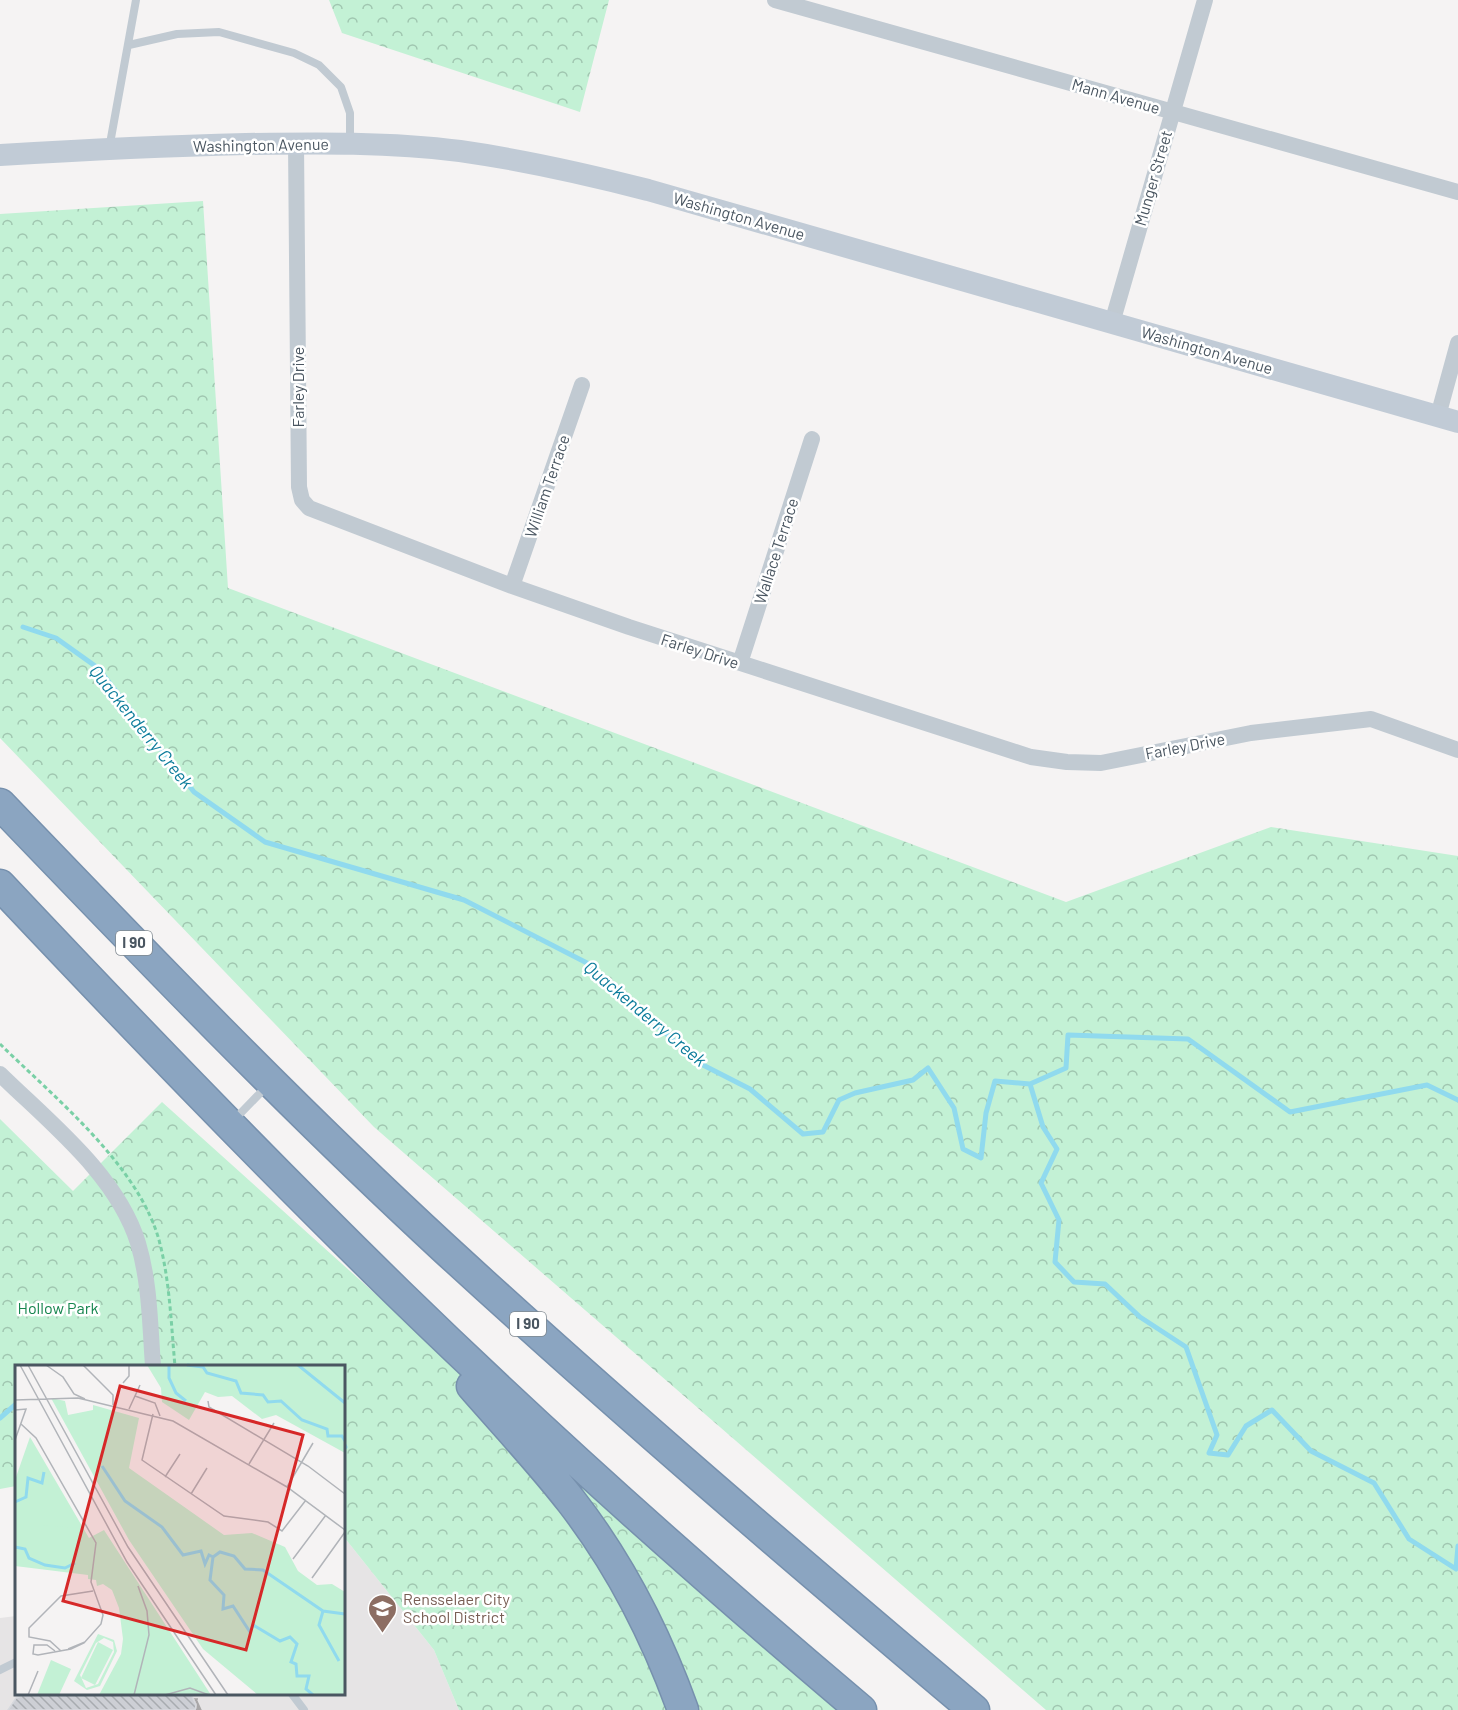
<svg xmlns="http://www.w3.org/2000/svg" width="1458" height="1710" viewBox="0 0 1458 1710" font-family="Barlow,sans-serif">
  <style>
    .education { fill: #e6e4e5 }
    .forest { fill: url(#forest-crowns) }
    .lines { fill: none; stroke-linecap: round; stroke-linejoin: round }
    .stream { stroke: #90daee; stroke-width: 5 }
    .building { fill: url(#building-back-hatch); stroke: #d7d9de; stroke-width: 1.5; filter: url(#shadow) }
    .highway-casing { stroke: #7690ad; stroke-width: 33 }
    .path { stroke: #7ad0a6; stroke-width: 3; stroke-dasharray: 4.5 3; stroke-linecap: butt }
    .lane { stroke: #c1cad2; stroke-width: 8 }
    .street { stroke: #c1cad2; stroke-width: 16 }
    .secondary { stroke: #c1cbd6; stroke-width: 22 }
    .highway { stroke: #8ba5c1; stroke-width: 30 }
    .labels { text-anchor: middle; stroke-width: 5; stroke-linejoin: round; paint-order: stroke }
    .shield { fill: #fff; stroke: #808990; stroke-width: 1.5 }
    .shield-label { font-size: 15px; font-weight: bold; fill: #4a5661 }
    .street-label { font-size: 16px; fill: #4a5661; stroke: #fff }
    .park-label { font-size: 16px; fill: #17864f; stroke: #fff }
    .education-label { font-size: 16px; fill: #785e54; stroke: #fff; text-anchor: start }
    .water-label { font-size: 18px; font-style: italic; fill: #0c7c9b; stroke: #fff }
    .inset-river { fill: none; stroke: #90daee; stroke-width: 3 }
    .inset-road { fill: none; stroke: #b1b4b9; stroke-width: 1.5 }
    .view { fill: #d62828; fill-opacity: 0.15; stroke: #d62828; stroke-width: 3 }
    .inset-edge { fill: none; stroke: #4a5661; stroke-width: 3 }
  </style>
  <defs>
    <pattern id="forest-crowns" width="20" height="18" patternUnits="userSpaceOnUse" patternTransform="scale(1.5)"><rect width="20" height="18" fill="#c3f1d5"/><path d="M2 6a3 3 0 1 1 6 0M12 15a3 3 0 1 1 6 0" fill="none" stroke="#a0c6b0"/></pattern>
    <pattern id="building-back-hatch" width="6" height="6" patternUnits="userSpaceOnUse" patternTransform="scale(1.5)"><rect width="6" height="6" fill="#cdcfd5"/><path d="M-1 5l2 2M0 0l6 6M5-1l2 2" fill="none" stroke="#a8abb0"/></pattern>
    <filter id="shadow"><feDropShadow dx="5" dy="5" stdDeviation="0" flood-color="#0004"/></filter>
  </defs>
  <rect width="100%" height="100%" fill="#f5f3f3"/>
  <path class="education" d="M344 1537 434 1650 459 1710H0V1618L16 1616V1694H344Z"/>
  <path class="forest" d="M329 0H609L580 112 342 33Z
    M203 201 228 588 1066 902 1271 827 1458 856V1710H1046L374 1127 0 738V214Z
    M162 1102 838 1710H459L434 1650 344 1537V1366H16V1486L0 1489V1119L73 1191Z"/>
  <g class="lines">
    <path class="stream" d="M23 627 56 638 98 668 194 792 265 842 464 900 587 963 699 1063 750 1089 803 1134 823 1132 839 1100 855 1093 913 1080 928 1068 954 1108 963 1149 981 1158 986 1113 995 1081 1030 1084 1043 1127 1057 1149 1041 1183 1059 1220 1055 1262 1074 1282 1105 1284 1140 1317 1186 1347 1217 1435 1209 1453 1228 1455 1246 1426 1272 1410 1311 1451 1374 1483 1409 1539 1456 1569 1458 1546
      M1030 1084 1066 1068 1068 1035 1188 1039 1290 1112 1427 1085 1458 1100
      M0 1418 16 1404
      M344 1445 345 1447"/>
  </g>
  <path class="building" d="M26 1694H193H191L196 1705 195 1710H8L16 1698Z"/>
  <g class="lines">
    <defs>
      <path id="highway" d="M0 804C145 955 290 1106 444 1248 617 1407 795 1559 974 1710
        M0 885C130 1023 262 1160 398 1293 547 1438 702 1576 861 1710
        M472 1386C505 1424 540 1461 571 1501 620 1564 656 1635 683 1710"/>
    </defs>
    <use href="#highway" class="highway-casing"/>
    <path class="path" d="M0 1044C55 1098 138 1165 159 1240 170 1281 171 1324 175 1366"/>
    <path class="lane" d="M129 45 177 34 219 32 294 53 319 65 341 87 350 113V142
      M109 149 136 0
      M234 1120 267 1086
      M0 1670 16 1662
      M292 1694 304 1710"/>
    <path class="street" d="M775 0 1458 192
      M296 143 299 487 302 500 309 508 512 586 629 627 1031 757 1067 762 1101 763 1251 733 1371 719 1458 750
      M1112 323 1205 0
      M1438 416 1458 343
      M512 586 582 385
      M740 663 812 439
      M0 1074C50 1123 117 1175 138 1243 150 1283 150 1326 153 1366"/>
    <path class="secondary" d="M0 155C82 150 164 146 246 144 317 143 390 142 460 151 523 160 586 174 648 190L1458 422"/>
    <use href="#highway" class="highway"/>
  </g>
  <defs>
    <symbol id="school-pin" viewBox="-11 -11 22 30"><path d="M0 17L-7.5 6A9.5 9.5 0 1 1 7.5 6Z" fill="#8d6e63" stroke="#fff"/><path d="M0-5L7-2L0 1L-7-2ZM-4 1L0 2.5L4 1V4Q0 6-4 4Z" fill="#fff"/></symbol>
  </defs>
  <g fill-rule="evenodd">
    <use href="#school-pin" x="366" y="1592" width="33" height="45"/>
  </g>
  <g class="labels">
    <g class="shield">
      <rect x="116" y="931" width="36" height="24" rx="4.5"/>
      <rect x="510" y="1312" width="36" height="24" rx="4.5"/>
    </g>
    <g class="shield-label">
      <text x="134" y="948">I 90</text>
      <text x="528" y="1329">I 90</text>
    </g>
    <g class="street-label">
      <text transform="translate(1116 96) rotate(16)" y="6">Mann Avenue</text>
      <text transform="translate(261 145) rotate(-1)" y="6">Washington Avenue</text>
      <text transform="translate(1153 178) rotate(-74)" y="6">Munger Street</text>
      <text transform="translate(739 216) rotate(16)" y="6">Washington Avenue</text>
      <text transform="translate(1207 350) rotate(16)" y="6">Washington Avenue</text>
      <text transform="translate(298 387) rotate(-90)" y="6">Farley Drive</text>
      <text transform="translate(547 486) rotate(-71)" y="6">William Terrace</text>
      <text transform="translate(776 551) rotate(-72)" y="6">Wallace Terrace</text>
      <text transform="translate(700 651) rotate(18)" y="6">Farley Drive</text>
      <text transform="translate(1185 746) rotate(-11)" y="6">Farley Drive</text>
    </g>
    <g class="park-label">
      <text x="58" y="1314">Hollow Park</text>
    </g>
    <g class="education-label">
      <text x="403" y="1605">Rensselaer City<tspan x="403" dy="18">School District</tspan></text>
    </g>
    <g class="water-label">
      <text transform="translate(141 727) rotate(51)" y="6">Quackenderry Creek</text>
      <text transform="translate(645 1014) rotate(40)" y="6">Quackenderry Creek</text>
    </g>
  </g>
  <g transform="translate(15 1365)">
    <rect width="330" height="330" fill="#f5f3f3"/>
    <path d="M132 0H330V88L261 50 247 54 217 31 203 32 190 27 174 55 147 37 146 23ZM36 33 50 36 53 50 78 45V40L124 53 114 103 209 170 237 168 270 182 283 206 302 220 317 219 330 227V330H243L188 284 114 175ZM15 72 74 173 89 165 196 330H84L106 289 108 274 104 243 97 225 88 219 82 221 81 215 73 214V210L0 201V115Z" fill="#c3f1d5"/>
    <path d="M49 139 54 140 62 163 28 160Z" fill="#c3f1d5"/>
    <path d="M83 269 99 275 102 286 85 321 72 325 59 316ZM89 273 98 277 99 287 83 319 71 323 65 310 81 278ZM83 277 98 285 80 320 66 313ZM36 295 56 304 44 330H22Z" fill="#c3f1d5" fill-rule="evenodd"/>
    <path class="inset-river" d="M154 0V13L161 28 171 36M172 0 188 2 192 8 221 16 226 28 248 30 253 37 266 36 287 55 312 64 313 71H327L330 76M283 0 330 38M87 101 110 136 147 162 168 190 186 186 190 199 194 190 198 192 195 215 209 230 208 244 218 241 235 267 238 260 265 276 275 272 282 279 276 297 281 299 282 311H294L291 324 298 330M0 137 11 132 13 113 27 118 29 107M0 182 10 184 14 193 30 200 50 203 60 198M198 192 205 187 219 191 230 204 248 205 308 246 330 249M308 246 304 260 324 296"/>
    <path class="inset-road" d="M5 0 112 197 201 330M13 0 113 182 213 330M31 0 48 12 59 29 70 34M68 0 98 30V40M108 18 114 11V0M120 31 140 38 145 51M0 35 63 33 158 56 272 122 330 165M193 36 194 42 293 101 330 129M114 44 125 20M0 45 11 44 0 75M138 49 127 95 209 151 253 157 267 166 291 135M6 59 21 73 81 178 76 217 88 250 86 259 69 278 56 284 23 290 18 289 19 280H32L40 286M234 99 259 58M150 112 165 89M272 122 298 78M176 129 192 103M278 194 311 150M297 213 330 167M53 284 70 277M46 286 35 276 14 272V263L46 231 78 226M13 330 23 306M119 330 134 270 132 246 123 221M150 330 175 323 194 330"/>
    <path class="view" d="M105 21 288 70 231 285 48 236Z"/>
    <rect width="330" height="330" class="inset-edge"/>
  </g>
</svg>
